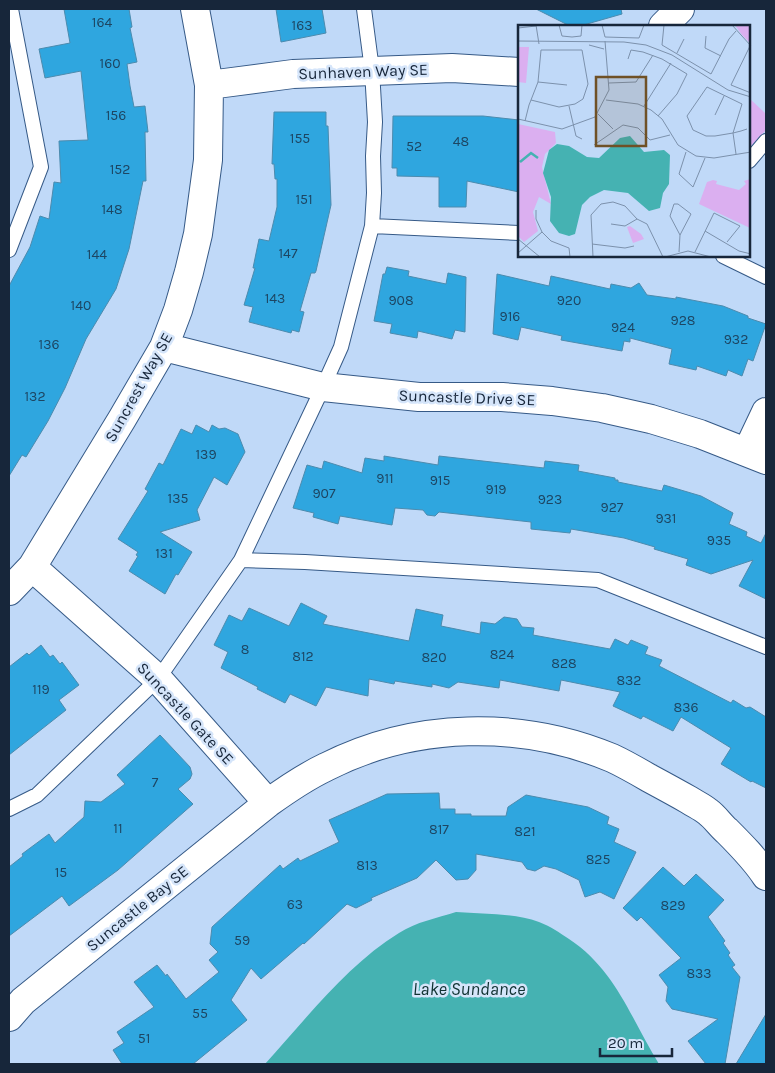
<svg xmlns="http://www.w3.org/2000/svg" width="775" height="1073" viewBox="0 0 775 1073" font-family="Karla,sans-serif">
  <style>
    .green { fill: #dbaff0 }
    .water { fill: #45b2b2 }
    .building { fill: #2fa6df; stroke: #4c8bae }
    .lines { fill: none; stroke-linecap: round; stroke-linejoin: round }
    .lane-casing { stroke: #365a87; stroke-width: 16 }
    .street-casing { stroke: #365a87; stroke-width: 30 }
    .lane { stroke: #fff; stroke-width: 14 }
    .street { stroke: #fff; stroke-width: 28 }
    .labels { text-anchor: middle; stroke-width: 5; stroke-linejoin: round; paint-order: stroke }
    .number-label { font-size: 14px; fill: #1d4663 }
    .street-label { font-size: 16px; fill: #17263a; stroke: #d5e5fa }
    .water-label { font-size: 18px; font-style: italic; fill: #103131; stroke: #d5e5fa }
    .inset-river { fill: none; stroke: #45b2b2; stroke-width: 2.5 }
    .inset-road { fill: none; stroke: #7c91ac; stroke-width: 1 }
    .view { fill: #6f5126; fill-opacity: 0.15; stroke: #6f5126; stroke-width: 2.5 }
    .inset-edge { fill: none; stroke: #17263a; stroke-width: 2.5 }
  </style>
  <rect width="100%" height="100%" fill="#c0d9f8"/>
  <path class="green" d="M749 98 766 114V130L749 148Z"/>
  <path class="water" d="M456 912C483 914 514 913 539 922 550 926 560 933 569 939 616 970 631 1019 659 1064H265C306 1019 347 965 399 933 416 922 437 918 456 912Z"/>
  <path class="building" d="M64 9H129L132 27 130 28 137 62 127 64 130 86 134 107 145 106 148 132H145L146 181H143L129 249 116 289 86 339 65 388 48 421 26 457 22 455 9 476V286L30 247 40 216 49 219 54 182 61 183 59 141 88 140 81 71 45 78 39 49 70 43Z
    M276 9H322L326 33 281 42Z
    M536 9H621L622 14 580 26H570Z
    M274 112H326V126H328L331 205 316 271 315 273H311L300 311 304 312 299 332 292 330 291 333 249 322 253 307 244 305 255 268H253L259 239 269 241 277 207V179H275L274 164H272Z
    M393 116H483L519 120V192L467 181 466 207H439V177L397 176V168H392Z
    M387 267 409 271 408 276 446 284 448 273 466 277 465 332 455 330 452 339 418 331 417 338 390 333 392 324 374 321 383 274H385Z
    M497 274 549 286 551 276 610 289 611 284 631 288 639 283 647 295 676 299V297L723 306 748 316V318L766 324 753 361 748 359 742 376 728 370 726 376 697 366 696 370 669 364 672 349 630 338V342L624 341 622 351 561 340 562 336 521 327 518 340 493 334Z
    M196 425 209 432 212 425 219 429 225 428 238 434 245 452 227 485 214 477 197 510 200 520 160 532 192 552 178 575 176 574 165 594 129 571 138 556 136 555 138 552 118 539 148 491 145 489 159 463 163 465 181 429 192 434Z
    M384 456 438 465 439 456 544 468 545 461 579 465 578 471 615 478V480H618V482L662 491 664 485 701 496 733 513 729 524 747 532 746 536 761 543 766 533V599L739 586 753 560 711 574 686 565 688 559 654 549 655 547 624 538 571 529 570 533 531 529V522L439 512 435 516 427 515 423 510 395 508 392 525 340 516 338 524 313 517 314 513 293 508 307 465 322 469 324 461 362 473 365 458 384 461Z
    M301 603 327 616 323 624 409 641 416 609 443 615 441 626 480 634 481 622 495 624 504 617 517 619 522 627 534 628 533 635 610 649 615 639 628 645 631 640 648 647 645 654 662 660 659 666 731 703 733 700 746 708 750 707 766 717V788L752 781 751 782 721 764 731 748 681 717 673 731 643 716 641 719 613 706 620 692 561 680 559 691 500 680 499 688 458 682 449 688 432 684V687L395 681 394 684 369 679 368 696 326 687 316 706 290 694 285 703 257 689 258 687 221 668 228 652 214 645 229 615 242 621 249 608 289 626Z
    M41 645 50 657 53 655 60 664 62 662 79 685 59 700 66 710 9 755V667L27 653 29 655Z
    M160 735 190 767 192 774 190 779 178 789 193 804 118 870 69 906 62 896 9 936V867L23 856 22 854 49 834 55 843 84 817 85 801 101 802 125 784 117 775Z
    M439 793 440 809H455V814H471V816H506L508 807 526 795 588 807 609 817 607 824 619 829 614 842 636 852 614 899 600 892 585 897 579 880 556 869 544 866 535 871 527 869 522 862 476 854V870L468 879 456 880 436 860 417 878 371 898 372 900 356 908 347 904 304 944 303 943 261 979 251 968 231 1000 247 1020 193 1064H122L113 1050 124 1043 117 1032 154 1007 134 982 157 965 166 976 167 974 186 999 219 972 209 960 218 952 210 944 212 927 280 865 283 869 298 858 300 861 339 842 329 820 387 794Z
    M663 867 684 886 696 874 724 900 708 917 725 941 723 943 730 953 728 955 735 965 732 967 740 977 725 1064H706L688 1041 718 1019 672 1009 666 1001 668 987 659 975 681 958 641 917 637 921 623 908Z
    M766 1014V1064H736Z"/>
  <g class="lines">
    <defs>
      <path id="lane" d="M364 9 372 70 375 122 373 156 374 193 372 226 519 233
        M749 161 766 141
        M9 250 41 167 11 9
        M723 256 766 277
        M241 560 305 562 598 580 766 647
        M9 809 37 795 158 679 241 560 323 387 341 347 372 226"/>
      <path id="street" d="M663 26 680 9
        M209 85 293 74 452 68 519 72
        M164 347 323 387 419 397H502L552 401 602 408 651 419 700 434 766 460
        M747 452 766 412
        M32 567 158 679 268 803
        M9 591 32 567 122 419 164 347 178 310 189 272 198 234 208 160 209 85 195 9
        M9 1017 23 1001 268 803C286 790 305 777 326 767 414 722 521 720 612 758 625 764 637 771 649 778 662 785 675 792 689 800 695 804 702 807 708 812 715 817 720 825 727 831 741 845 755 859 766 876"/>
    </defs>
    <use href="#lane" class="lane-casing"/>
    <use href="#street" class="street-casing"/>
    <use href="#lane" class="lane"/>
    <use href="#street" class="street"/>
  </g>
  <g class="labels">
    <g class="number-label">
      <text x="102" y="27">164</text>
      <text x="302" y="30">163</text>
      <text x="110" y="68">160</text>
      <text x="116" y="120">156</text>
      <text x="300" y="143">155</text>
      <text x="461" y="146">48</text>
      <text x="414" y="151">52</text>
      <text x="120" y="174">152</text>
      <text x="304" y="204">151</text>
      <text x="112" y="214">148</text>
      <text x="288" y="258">147</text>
      <text x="97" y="259">144</text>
      <text x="275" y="303">143</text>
      <text x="401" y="305">908</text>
      <text x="569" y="305">920</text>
      <text x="81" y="310">140</text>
      <text x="510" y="321">916</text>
      <text x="683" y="325">928</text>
      <text x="623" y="332">924</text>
      <text x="736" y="344">932</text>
      <text x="49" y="349">136</text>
      <text x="35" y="401">132</text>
      <text x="206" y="459">139</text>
      <text x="385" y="483">911</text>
      <text x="440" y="485">915</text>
      <text x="496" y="494">919</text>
      <text x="324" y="498">907</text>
      <text x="178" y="503">135</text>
      <text x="550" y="504">923</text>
      <text x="612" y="512">927</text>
      <text x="666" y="523">931</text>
      <text x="719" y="545">935</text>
      <text x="164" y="558">131</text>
      <text x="245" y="654">8</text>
      <text x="502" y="659">824</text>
      <text x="303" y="661">812</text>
      <text x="434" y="662">820</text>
      <text x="564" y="668">828</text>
      <text x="629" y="685">832</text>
      <text x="41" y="694">119</text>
      <text x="686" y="712">836</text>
      <text x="155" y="787">7</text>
      <text x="118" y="833">11</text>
      <text x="439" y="834">817</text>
      <text x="525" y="836">821</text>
      <text x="598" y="864">825</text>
      <text x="367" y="870">813</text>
      <text x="61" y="877">15</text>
      <text x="295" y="909">63</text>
      <text x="673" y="910">829</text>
      <text x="242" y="945">59</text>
      <text x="699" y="978">833</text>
      <text x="200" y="1018">55</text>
      <text x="144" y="1043">51</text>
    </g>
    <g class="street-label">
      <text transform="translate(363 71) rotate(-2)" y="6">Sunhaven Way SE</text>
      <text transform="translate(138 387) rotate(-61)" y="6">Suncrest Way SE</text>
      <text transform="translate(467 397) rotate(2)" y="6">Suncastle Drive SE</text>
      <text transform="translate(186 713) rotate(47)" y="6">Suncastle Gate SE</text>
      <text transform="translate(137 908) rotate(-39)" y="6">Suncastle Bay SE</text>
    </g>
    <g class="water-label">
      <text x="469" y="995">Lake Sundance</text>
    </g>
  </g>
  <g transform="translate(518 25)">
    <rect width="232" height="232" fill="#c0d9f8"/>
    <path d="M217 0H232V18L224 10ZM0 22H11L8 58 0 57ZM0 99 37 107 38 118 27 129 24 142 33 179 21 172 15 187 20 206 6 217 0 211ZM232 154V203L181 179 189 157 195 155 199 156 198 159 221 165 228 159 226 156ZM112 201 123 209 126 214 115 218 109 202Z" fill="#dbaff0"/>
    <path d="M112 111 126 127 146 125 152 130 151 159 145 168 142 183 131 186 110 168 86 165 72 172 64 180 57 209 51 211 41 208 32 196 33 172 25 148 31 125 39 119 51 121 69 132 81 133 102 113Z" fill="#45b2b2"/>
    <path class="inset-river" d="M2 137 13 128 20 133"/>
    <path class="inset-road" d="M18 0 21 19M41 0 44 11 54 12 63 11 64 0M84 0 87 12 121 13 126 0M146 0 144 20 193 49 211 14 218 6M214 0 233 21M0 3 18 1M188 11 187 23 203 31M0 16 106 17 128 20 154 30 210 65 233 72M71 20 86 24M232 21 213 60 233 68M159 28 166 14M110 34 113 25 125 27 144 34 169 49 159 69 140 91M20 57 49 60M91 58 118 57 135 30M88 75 120 79 133 85 144 94 160 120 178 131 196 133 233 127M51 81 58 111 64 114M126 81 153 38M80 89 95 104M197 90 206 71M0 94 44 104 77 92 91 65 87 16M7 96 11 80 13 75 20 57 23 25H64L70 59 65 74 57 79 41 82 13 75M76 120 105 100 120 103 132 115 152 110M168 127 161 149 175 162 187 133M218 129 215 108 224 79 189 62 169 91 175 105 188 111H197L215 108 223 106 229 104M160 179 173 189 162 210 152 191 156 179ZM18 185V194L24 207M93 199 107 201 119 194M187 206 221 226 233 229M0 214 22 232M74 219 107 223 116 221M161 227 162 210M177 227 196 188 222 201 209 217M0 228 24 207 33 216 51 223 52 232M75 232 73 190 83 179 95 177 107 181 119 194 129 199 145 232M147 232 170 226 193 232"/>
    <path class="view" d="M78 52H128V121H78Z"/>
    <rect width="232" height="232" class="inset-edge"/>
  </g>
  <rect width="775" height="1073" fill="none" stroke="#17263a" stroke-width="20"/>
  <path d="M600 1048v8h72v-8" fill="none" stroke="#17263a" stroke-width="2.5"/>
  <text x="608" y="1048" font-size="15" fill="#17263a" stroke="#d5e5fa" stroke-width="4" paint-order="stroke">20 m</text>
</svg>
